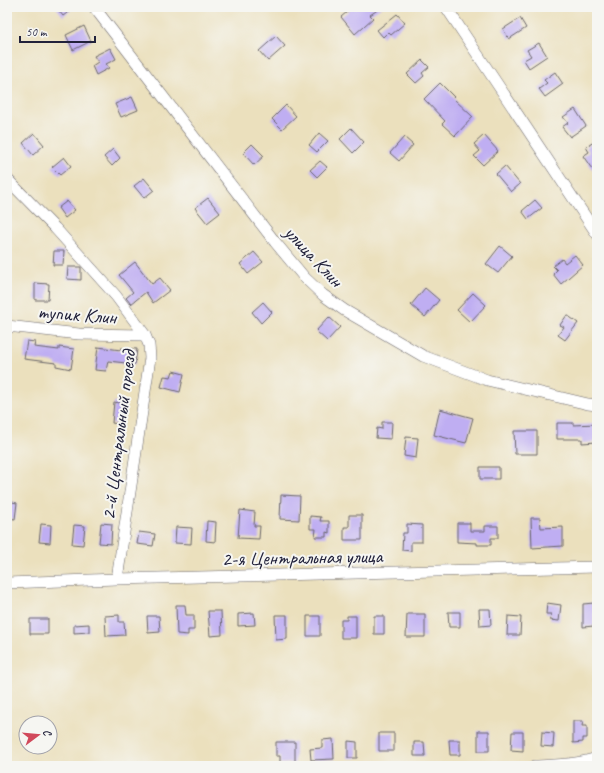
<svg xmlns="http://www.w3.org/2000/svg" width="604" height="773" viewBox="0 0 604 773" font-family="Caveat,sans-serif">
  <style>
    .building { fill: #bfaef2 }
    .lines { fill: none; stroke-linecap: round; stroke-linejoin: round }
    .street-casing { stroke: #686468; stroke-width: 12 }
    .street { stroke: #fff; stroke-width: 11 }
    .labels { text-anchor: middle; stroke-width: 4; stroke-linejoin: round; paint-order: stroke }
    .street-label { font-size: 20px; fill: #22223b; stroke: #f6f6f2 }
  </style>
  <rect width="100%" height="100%" fill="#f6f6f2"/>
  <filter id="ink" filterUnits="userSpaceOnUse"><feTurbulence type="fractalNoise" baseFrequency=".025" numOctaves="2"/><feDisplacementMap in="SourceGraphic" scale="8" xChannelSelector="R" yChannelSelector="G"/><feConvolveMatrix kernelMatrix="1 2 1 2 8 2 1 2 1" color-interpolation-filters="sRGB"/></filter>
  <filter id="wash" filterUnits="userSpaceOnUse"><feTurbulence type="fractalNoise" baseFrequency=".012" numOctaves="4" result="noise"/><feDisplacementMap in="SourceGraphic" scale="16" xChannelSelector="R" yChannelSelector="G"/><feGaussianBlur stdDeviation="0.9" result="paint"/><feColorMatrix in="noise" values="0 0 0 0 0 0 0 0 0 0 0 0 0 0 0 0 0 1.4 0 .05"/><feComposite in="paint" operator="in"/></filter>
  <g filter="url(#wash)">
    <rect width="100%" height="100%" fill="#ebe0bd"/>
    <g id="blocks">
      <path class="building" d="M56 7H75L63 16Z
        M353 7H382L370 15 373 18 355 34 341 17Z
        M397 14 405 23 391 35 388 32 383 37 377 30Z
        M520 18 526 28 509 39 503 29Z
        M84 26 91 41 73 50 66 35Z
        M276 36 285 46 268 61 259 51Z
        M539 43 547 56 529 68 524 60 531 56 527 50Z
        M110 48 116 59 106 64 109 68 96 75 92 66 98 62 94 56Z
        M422 60 429 67 422 73 424 76 416 83 407 74Z
        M555 72 563 84 545 97 539 89 547 83 544 80Z
        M440 83 455 98 454 99 473 117 455 136 442 124 445 121 424 99Z
        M132 97 138 110 121 117 115 104Z
        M286 105 296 116 282 129 272 119Z
        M575 109 586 126 570 137 562 127 568 123 563 117Z
        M351 128 364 142 353 153 340 139Z
        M34 133 44 145 33 155 23 143Z
        M319 133 328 141 317 152 309 145Z
        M484 135 498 151 483 165 474 156 480 151 474 144Z
        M404 137 413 145 399 161 390 153Z
        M597 140V166L592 169 583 156 589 152 586 147Z
        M252 144 264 156 254 165 243 153Z
        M113 149 120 158 112 166 104 157Z
        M64 157 71 166 60 175 52 167Z
        M320 161 327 167 317 177 310 170Z
        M505 166 520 184 511 192 496 174Z
        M144 178 154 190 144 198 134 186Z
        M208 198 220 213 207 223 195 208Z
        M535 200 542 208 528 219 522 211Z
        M67 201 75 210 65 218 58 208Z
        M500 246 512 256 498 273 486 264Z
        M54 251H64L63 265H53Z
        M254 252 263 262 248 274 240 264Z
        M575 255 583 265 561 284 553 274 557 270 553 266 562 259 565 263Z
        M135 262 152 284 160 278 170 290 153 303 146 292 131 304 126 298 133 292 119 275Z
        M68 267H81V280L67 279Z
        M35 283 49 284 48 300H35Z
        M425 288 439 300 425 317 411 305Z
        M473 293 486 305 470 322 457 310Z
        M263 302 272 312 261 323 252 312Z
        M567 315 578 323 565 340 558 335 564 327 560 325Z
        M329 317 340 327 327 341 316 331Z
        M27 341 35 342 34 347 59 350V347L74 349 71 369 56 366V363L24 359Z
        M98 347 121 350V348L137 349 135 364 108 361 106 371 95 370Z
        M173 371 184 374 180 392 161 387 164 376 171 377Z
        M114 402 125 404 122 425 112 423Z
        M440 409 473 418 466 443 434 435Z
        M382 422H392L391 439 376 438 377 428 382 429Z
        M557 423H573V425L596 424 597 442 582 443V439H557Z
        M514 431H537V454H515Z
        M406 437 418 438 416 458 404 456Z
        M480 467H499V479H480Z
        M281 495 300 496 299 520 280 519Z
        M8 501 17 503 15 519 7 518Z
        M240 510 255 512 254 526H260L259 539 238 538Z
        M349 515H362V540H344V527H349Z
        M310 516 321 517 320 521H329V533L326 532V537H315L316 529H310Z
        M531 518H540L541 528 563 527V546L532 548Z
        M207 521 216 522 215 542 206 541Z
        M101 523 112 524 111 544 99 543Z
        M457 523H470V531H485V526H498V538H491V545H477V543L457 542Z
        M41 524 51 525 50 543 39 542Z
        M407 524 422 525V542H411V551L402 550 403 533H407Z
        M74 525 85 526 83 545 72 544Z
        M176 527 192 528 191 544 175 543Z
        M139 532 155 534 153 546 137 544Z
        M547 603 561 605 559 621 550 620 551 614H546Z
        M594 603V626L583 627V604Z
        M176 605H185L186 615H194V630H188V635L177 634Z
        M479 609H490L491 625 480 626Z
        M208 611H221L222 635 210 636Z
        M448 612H460V627H449Z
        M254 613 255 625 238 626V614Z
        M407 614H425V637H406Z
        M119 615V622H124L125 635 106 636 105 616Z
        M275 615H287V639L276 640Z
        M147 616H159L160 632 148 633Z
        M307 616H320V636H307Z
        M347 616H356V638H341V620H347Z
        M374 616H384V634H374Z
        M508 616 521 617 520 635H507Z
        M30 619H48V634H30Z
        M89 624V632L74 633V625Z
        M573 721H583L582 726H587V738H583V742L573 743Z
        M478 731H489V751H478Z
        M512 732H523V751L511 750Z
        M542 732 554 733 553 747 541 746Z
        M379 733H394V751H379Z
        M333 739 334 759 311 760 310 749 322 748V740Z
        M449 740H460V755H450Z
        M348 741 357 742V758H348Z
        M276 742H295V763L280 764V756H276Z
        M414 742H424L425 756H414Z"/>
    </g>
  </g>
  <g filter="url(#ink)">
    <use href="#blocks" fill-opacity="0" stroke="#686468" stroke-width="1"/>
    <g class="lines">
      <defs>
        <path id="street" d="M94 7 275 242 304 277 323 295 344 310 423 356 487 380 588 404 597 405
          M446 7 597 234
          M7 179 55 228 116 296 145 335 149 345 150 358 117 579
          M7 326 79 334 145 335
          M7 583 117 579 597 567
          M534 766C555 765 577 765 597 758"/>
      </defs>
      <use href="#street" class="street-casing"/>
      <use href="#street" class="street"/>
    </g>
  </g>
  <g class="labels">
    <g class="street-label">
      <text transform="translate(314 256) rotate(47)" y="7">улица Клин</text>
      <text transform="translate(77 314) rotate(4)" y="7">тупик Клин</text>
      <text transform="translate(118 435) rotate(-83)" y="7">2-й Центральный проезд</text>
      <text transform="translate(302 557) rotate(-1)" y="7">2-я Центральная улица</text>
    </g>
  </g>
  <rect width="604" height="773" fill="none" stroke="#f6f6f2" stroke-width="24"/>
  <g transform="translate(38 735) rotate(74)"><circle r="19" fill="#f6f6f2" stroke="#a1a1a9"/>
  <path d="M0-3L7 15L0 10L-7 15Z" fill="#d1495b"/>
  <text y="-6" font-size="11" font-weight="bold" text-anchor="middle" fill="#22223b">С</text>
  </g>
  <path d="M20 36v6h75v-6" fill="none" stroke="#22223b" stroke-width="2"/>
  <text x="26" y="36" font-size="12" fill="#22223b" stroke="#f6f6f2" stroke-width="3" paint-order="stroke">50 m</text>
</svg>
